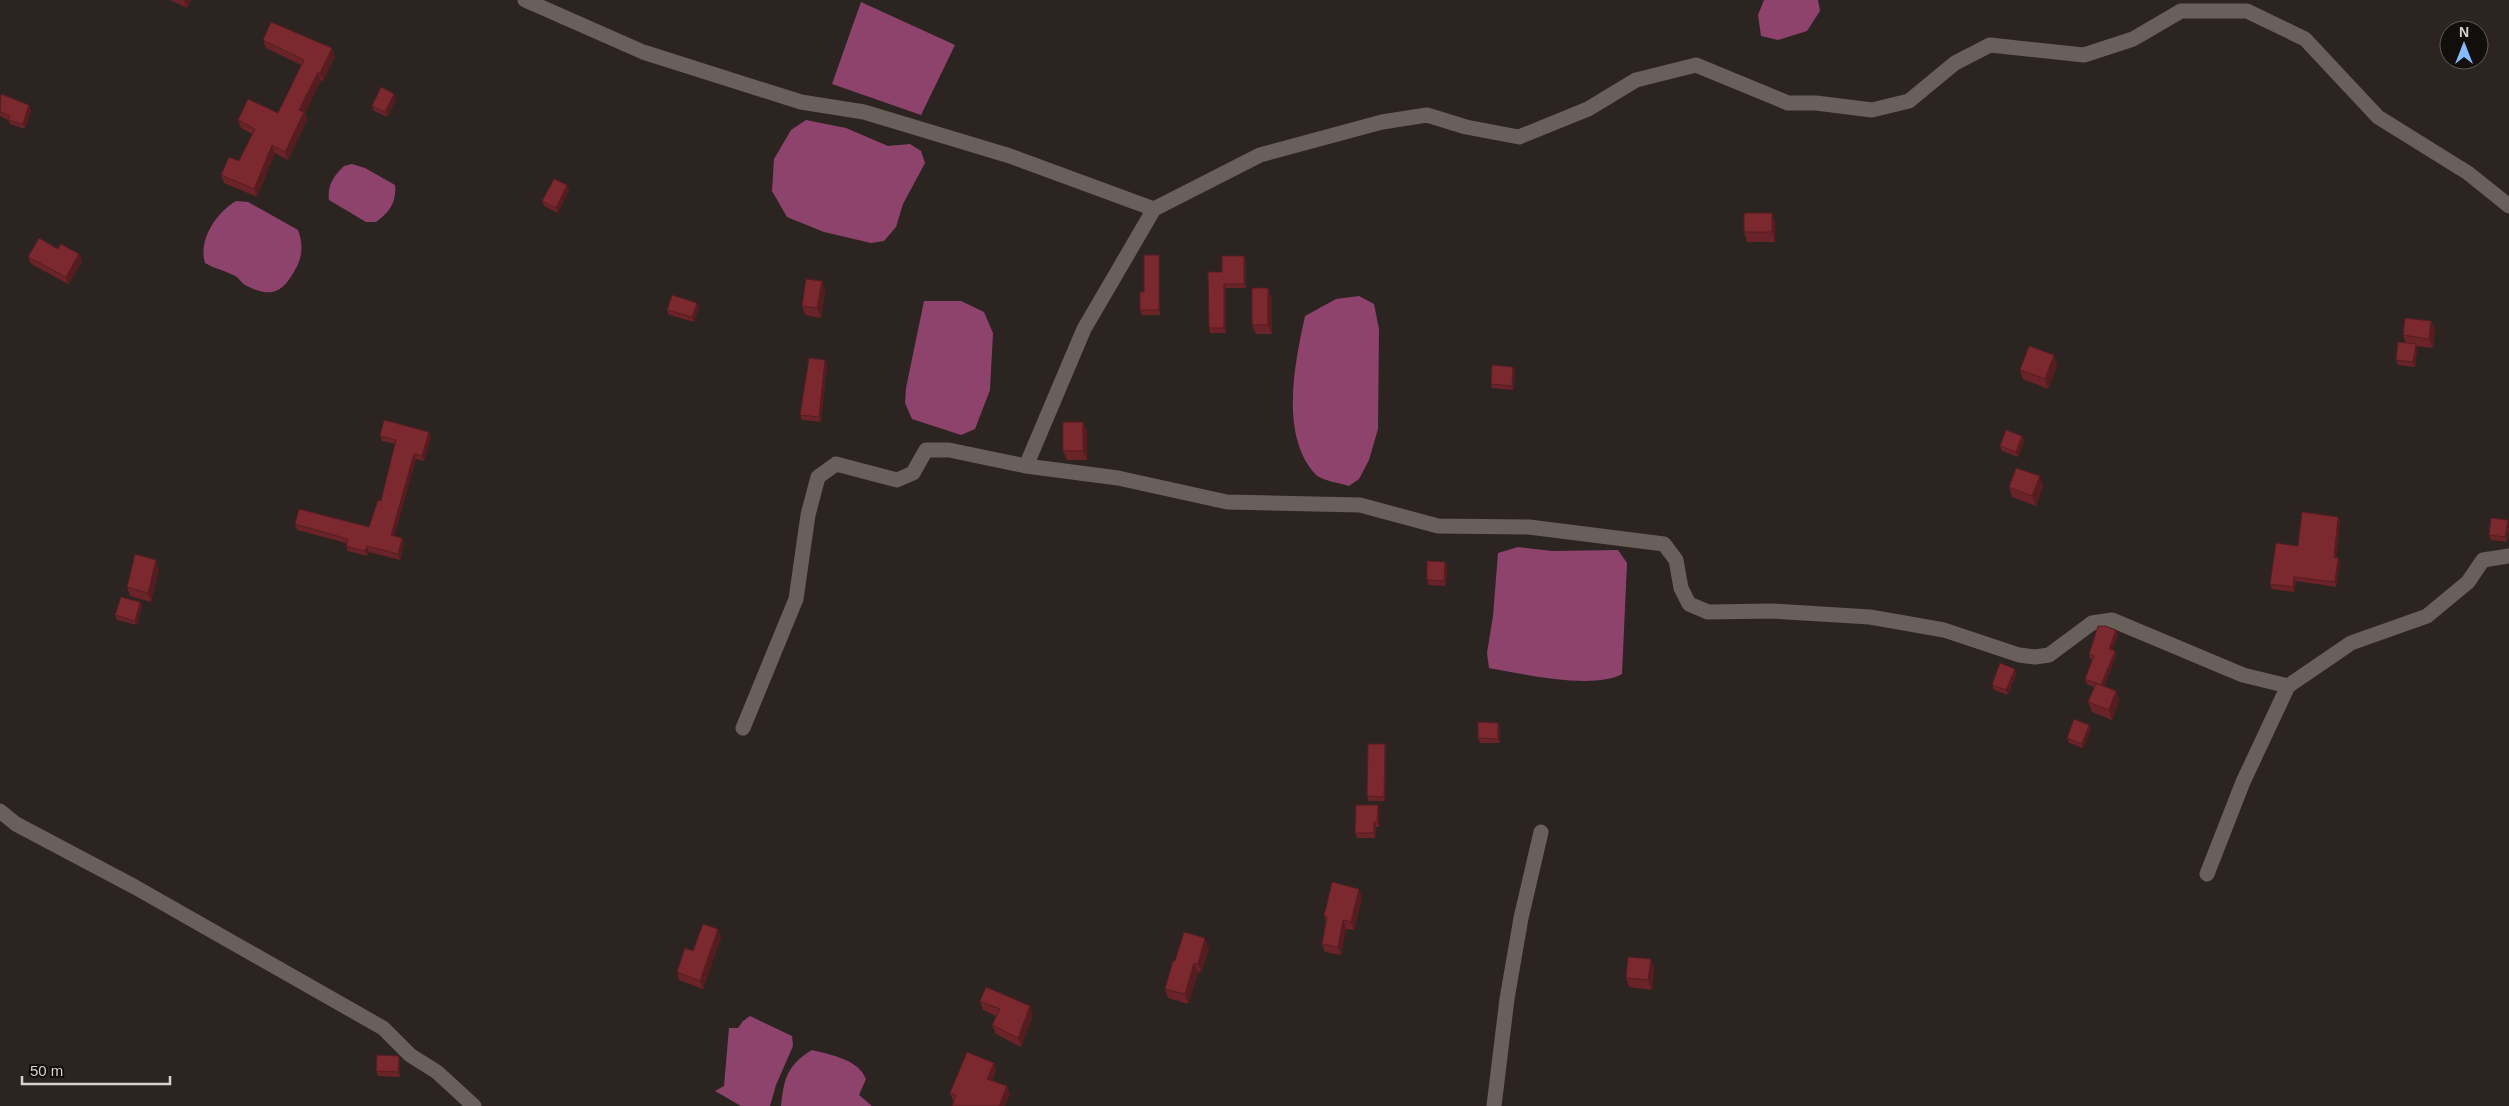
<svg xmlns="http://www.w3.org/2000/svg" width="2509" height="1106" viewBox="0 0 2509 1106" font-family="Helvetica,sans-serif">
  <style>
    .water { fill: #8e436d }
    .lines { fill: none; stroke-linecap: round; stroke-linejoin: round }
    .minor { stroke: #69605b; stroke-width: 15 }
    .wall { fill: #6a2328 }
    .shaded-wall { fill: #561d21 }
    .building { fill: #7b292f; stroke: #561d21 }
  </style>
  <rect width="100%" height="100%" fill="#2c2420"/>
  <path class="water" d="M1764 0H1818L1820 11 1807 31 1778 40 1761 36 1758 15Z
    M861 2 955 45 921 115 832 84Z
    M806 120 846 128 888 146 910 144 921 151 925 163 903 204 896 227 884 241 871 243 824 232 787 217 772 191 774 159 791 130Z
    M352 164 365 168 395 185C397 202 389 213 376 222H366L329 200C327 185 334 176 344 166Z
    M236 201 248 202 298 230C303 243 303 257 295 270 282 294 270 298 245 285 242 283 240 280 237 277 227 271 215 269 205 263 198 240 216 213 236 201Z
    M1359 296 1374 304 1379 329 1378 429 1369 460 1359 479 1349 486C1340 483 1323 481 1316 475 1279 436 1295 362 1305 316L1336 299Z
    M924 301H961L984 312 993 333 990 390 975 429 961 435 912 419 905 403 906 388Z
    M1518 547 1552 551 1618 550 1627 563 1622 674C1593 690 1523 674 1489 668L1487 653 1493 616 1498 553Z
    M750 1016 792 1036 793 1046 776 1085 770 1106H741L715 1091 724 1086 729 1028H738L743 1021Z
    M812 1050C831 1055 858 1059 866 1079L859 1095 872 1106H781C784 1079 787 1065 812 1050Z"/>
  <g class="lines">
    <path class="minor" d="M525 0 643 52 801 102 864 112 1010 156 1154 209
      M1026 466 1084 329 1154 209 1260 155 1382 122 1427 115 1466 127 1519 137 1588 109 1636 80 1696 65 1788 103H1816L1872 110 1909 101 1955 63 1990 45 2084 55 2133 39 2181 11H2247L2305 39 2378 117 2468 173 2509 206
      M743 728 796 599 808 515 818 477 836 464 897 480 913 473 926 450H949L1026 466 1118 478 1227 502 1360 505 1438 526 1529 527 1664 544 1676 560 1681 588 1689 604 1708 612 1772 611 1870 617 1944 630 2019 655 2035 657 2049 655 2092 623 2112 620 2243 675 2288 686
      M0 811 16 824 135 887 383 1028 410 1055 437 1072 474 1106
      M2207 874 2243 782 2288 686 2351 643 2427 616 2468 582 2483 560 2509 556
      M1494 1106 1507 999 1521 918 1541 832"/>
  </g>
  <path class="wall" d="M170 0H191L187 8Z
    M263 40 335 56 323 81 321 80 305 113 307 120 288 160 275 153 257 197 224 183 221 175 239 161 252 134 241 128 238 120 278 113 301 65 266 48Z
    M0 96 31 110 25 129 10 124 8 120 0 116Z
    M396 99 387 117 374 111 372 106Z
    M567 185 569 190 558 213 544 206 542 201Z
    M1775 222V242H1747L1744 232Z
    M58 249 79 254 82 262 68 284 31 264 28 257Z
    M1160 260V315H1142L1140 310 1144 292Z
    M1246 261V288H1226V333H1210L1209 328 1222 272Z
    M825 290 821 318 805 315 802 306Z
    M1272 298V334H1256L1252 325Z
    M699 307 694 322 669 315 667 310Z
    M2431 321 2435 331 2433 348 2416 346 2417 349 2415 367 2398 365 2396 360 2406 343 2403 335Z
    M827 365 821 422 802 420 800 415Z
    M2057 365 2048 389 2023 379 2020 370Z
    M1513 367 1515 372 1513 390 1492 388 1491 384Z
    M1087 431V460H1067L1063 451Z
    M380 436 431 437 424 461 416 459 394 536 402 538 404 543 400 560 369 552 367 556 348 551 346 546V543L297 530 295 524 369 527 381 501 395 444 382 441Z
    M2022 436 2024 441 2018 457 2002 451 2000 446Z
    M2043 486 2036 506 2012 497 2009 487Z
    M2338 517 2340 521 2336 557 2340 562 2336 587 2296 581 2294 592 2272 589 2270 584 2298 546Z
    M2508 520 2509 527 2507 542 2491 540 2489 535Z
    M1447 566 1446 586 1429 585 1427 580Z
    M159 569 151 602 130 596 127 587Z
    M140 602 142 606 137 625 117 620 115 615Z
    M2118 635 2112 650 2115 651 2116 656 2104 687 2116 691 2119 700 2112 720 2092 712 2088 702 2094 687 2087 684 2085 679 2092 659 2090 658 2089 654Z
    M2016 674 2008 695 1994 690 1992 685Z
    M2089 725 2091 729 2083 748 2069 743 2067 738Z
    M1500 728V743H1480L1478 738Z
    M1385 744 1386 749 1385 801H1369L1367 796Z
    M1378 805 1379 810V827H1376L1375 838H1357L1355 833Z
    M1362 897 1354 930 1346 929 1341 955 1325 952 1322 944 1326 922 1324 916Z
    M721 937 703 989 679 980 677 972 693 951Z
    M1209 948 1201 973 1198 972 1188 1004 1168 998 1165 989 1175 961Z
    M1651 959 1654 969 1652 990 1629 987 1626 978Z
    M980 1001 1033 1015 1021 1047 996 1034 992 1025 996 1016 983 1010Z
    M399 1056 400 1060V1077L378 1076 376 1071Z
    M994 1063 996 1071 992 1081 1010 1094 953 1101 950 1093Z"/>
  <path class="shaded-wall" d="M184 0H191L187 8Z
    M332 48 335 56 323 81 320 73Z
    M318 72 321 80 305 113 307 120 288 160 285 152 299 110Z
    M394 94 396 99 387 117 385 112Z
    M29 105 31 110 25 129 23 124Z
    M272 145 275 153 257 197 254 189Z
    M567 185 569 190 558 213 556 208Z
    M1772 213 1775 222V242L1772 232Z
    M79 254 82 262 68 284 66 277Z
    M1159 255 1160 260V315L1159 310Z
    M1244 256 1246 261V288L1244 284Z
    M822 281 825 290 821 318 817 308Z
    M1224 284 1226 288V333L1224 328Z
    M1268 288 1272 298V334L1268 325Z
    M697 303 699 307 694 322 692 317Z
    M2431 321 2435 331 2433 348 2429 339Z
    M2416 344 2417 349 2415 367 2413 362Z
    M2054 355 2057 365 2048 389 2045 379Z
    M825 360 827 365 821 422 819 417Z
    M1513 367 1515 372 1513 390 1512 386Z
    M1083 422 1087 431V460L1083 451Z
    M429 432 431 437 424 461 422 456Z
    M2022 436 2024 441 2018 457 2016 452Z
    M414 454 416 459 393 541 391 535Z
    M2040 476 2043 486 2036 506 2032 496Z
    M2338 517 2340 521 2335 563 2334 558Z
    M2508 520 2509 527 2507 542 2505 537Z
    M402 538 404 543 400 560 398 554Z
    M367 546 369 552 367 556 365 551Z
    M2338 557 2340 562 2336 587 2335 582Z
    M156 560 159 569 151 602 148 593Z
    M1445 562 1447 566 1446 586 1444 581Z
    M2294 577 2296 581 2294 592 2293 587Z
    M140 602 142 606 137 625 135 621Z
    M2116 630 2118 635 2111 654 2109 649Z
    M2115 651 2116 656 2103 690 2101 685Z
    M2015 669 2016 674 2008 695 2006 690Z
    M2116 691 2119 700 2112 720 2109 710Z
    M1498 723 1500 728V743L1498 739Z
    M2089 725 2091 729 2083 748 2082 744Z
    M1385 744 1386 749 1385 801 1384 797Z
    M1378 805 1379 810V827L1377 822Z
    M1374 822 1376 827 1375 838 1374 833Z
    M1359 889 1362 897 1354 930 1351 922Z
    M1343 920 1346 929 1341 955 1338 947Z
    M718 929 721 937 703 989 700 981Z
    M1205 938 1209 948 1201 973 1198 964Z
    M1651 959 1654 969 1652 990 1648 980Z
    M1194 963 1198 972 1188 1004 1185 994Z
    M1030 1006 1033 1015 1021 1047 1018 1038Z
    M399 1056 400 1060V1077L398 1072Z
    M994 1063 996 1071 989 1087 987 1079Z
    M1007 1086 1010 1094 1005 1106H999Z"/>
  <path class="building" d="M271 22 332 48 320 73 318 72 299 110 304 112 285 152 272 145 254 189 221 175 229 157 239 161 255 129 238 120 248 99 278 113 304 60 263 40Z
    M381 87 394 94 385 112 372 106Z
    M1 94 29 105 23 124 8 120 10 116 0 112Z
    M554 179 567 185 556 208 542 201Z
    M1744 213H1772V232H1744Z
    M39 238 58 249 61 244 79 254 66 277 28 257Z
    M1144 255H1159V310H1140V292H1144Z
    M1222 256H1244V284H1224V328H1209L1208 272H1222Z
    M806 279 822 281 817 308 802 306Z
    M1252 288H1268V325H1252Z
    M672 295 697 303 692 317 667 310Z
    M2405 318 2431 321 2429 339 2403 335Z
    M2398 342 2416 344 2413 362 2396 360Z
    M2029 346 2054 355 2045 379 2020 370Z
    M809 358 825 360 819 417 800 415Z
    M1492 365 1513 367 1512 386 1491 384Z
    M384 420 429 432 422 456 414 454 391 535 402 538 398 554 367 546 365 551 346 546 348 539 295 524 299 509 369 527 378 500 381 501 396 440 380 436Z
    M1063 422H1083V451H1063Z
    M2006 430 2022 436 2016 452 2000 446Z
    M2016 468 2040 476 2032 496 2009 487Z
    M2302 512 2338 517 2334 558 2338 557 2335 582 2294 577 2293 587 2270 584 2276 543 2298 546Z
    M2491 518 2508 520 2505 537 2489 535Z
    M135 554 156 560 148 593 127 587Z
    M1427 561 1445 562 1444 581 1427 580Z
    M121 597 140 602 135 621 115 615Z
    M2098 626H2105L2116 630 2109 649 2115 651 2101 685 2085 679 2094 656 2089 654Z
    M2000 663 2015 669 2006 690 1992 685Z
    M2096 683 2116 691 2109 710 2088 702Z
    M2074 719 2089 725 2082 744 2067 738Z
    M1478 722 1498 723V739L1478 738Z
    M1368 744H1385L1384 797 1367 796Z
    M1356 805H1378L1377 822H1374V833H1355Z
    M1332 882 1359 889 1351 922 1343 920 1338 947 1322 944 1327 917 1324 916Z
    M703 924 718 929 700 981 677 972 685 948 693 951Z
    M1184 932 1205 938 1198 964 1194 963 1185 994 1165 989 1173 961H1175Z
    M1628 957 1651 959 1648 980 1626 978Z
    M986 987 1030 1006 1018 1038 992 1025 1000 1009 980 1001Z
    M967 1052 994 1063 987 1079 1007 1086 999 1106H952L956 1095 950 1093Z
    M377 1055 399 1056 398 1072 376 1071Z"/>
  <g transform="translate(2464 45)"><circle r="24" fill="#120e0c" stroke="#615d5a"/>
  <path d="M0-4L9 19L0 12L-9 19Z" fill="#85bbfb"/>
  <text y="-8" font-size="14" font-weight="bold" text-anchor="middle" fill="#d8d3d0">N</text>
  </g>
  <path d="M22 1076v8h148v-8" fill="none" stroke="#d8d3d0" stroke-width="2.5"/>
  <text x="30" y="1076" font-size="15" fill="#d8d3d0" stroke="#120e0c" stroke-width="4" paint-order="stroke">50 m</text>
</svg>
